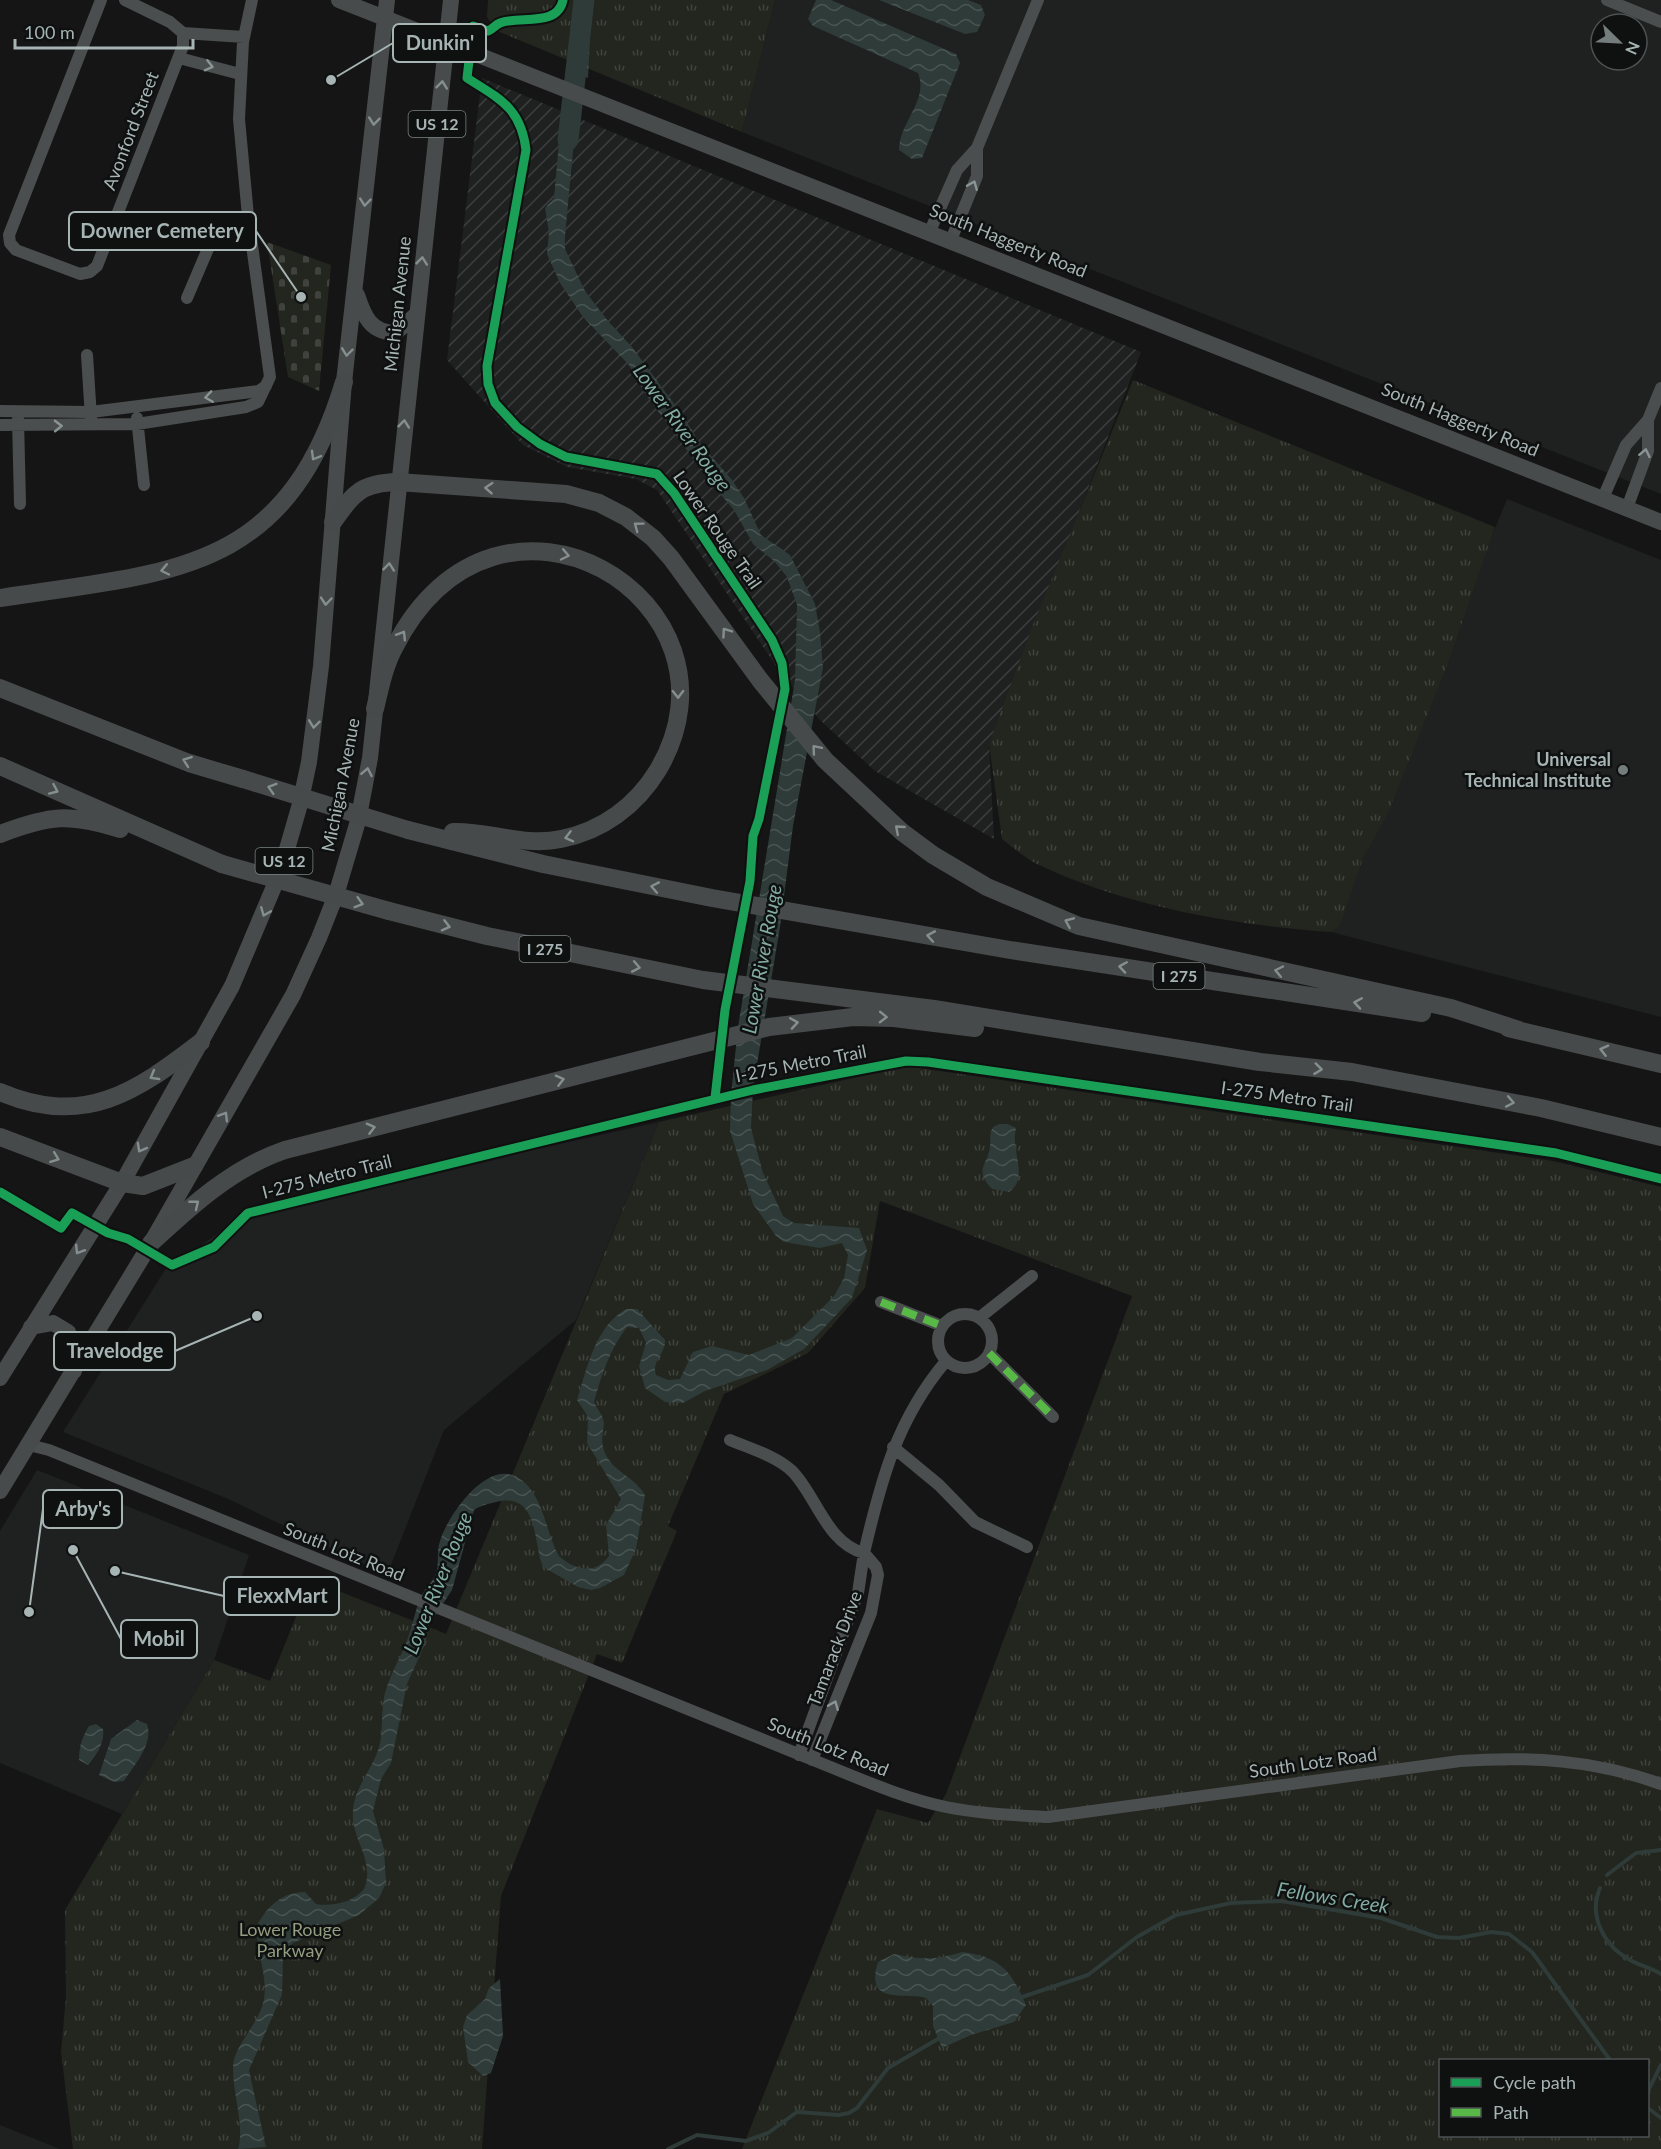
<svg xmlns="http://www.w3.org/2000/svg" width="1661" height="2149" viewBox="0 0 1661 2149" font-family="Lato,sans-serif">
  <style>
    .built { fill: #1f2020; fill-rule: evenodd }
    .industrial { fill: url(#industrial-furrows) }
    .grass { fill: url(#grass-tufts); fill-rule: evenodd }
    .cemetery { fill: url(#cemetery-stones) }
    .water { fill: url(#water-waves) }
    .lines { fill: none; stroke-linecap: round; stroke-linejoin: round }
    .stream { stroke: #2e3b38; stroke-width: 4 }
    .river { stroke: #2e3b38; stroke-width: 21 }
    .minor { stroke: #4b4e4e; stroke-width: 12 }
    .major { stroke: #484b4b; stroke-width: 16 }
    .highway { stroke: #474a4b; stroke-width: 18 }
    .highway-bridge { stroke: #474a4b; stroke-width: 18 }
    .quiet { stroke: #58b947; stroke-width: 8; stroke-dasharray: 15 8; stroke-linecap: butt }
    .cycleway-casing { stroke: #0f1010; stroke-width: 13 }
    .cycleway { stroke: #1a9f57; stroke-width: 9 }
    .oneway { stroke: #8b9595 }
    .oneway2 { stroke: #868f8f }
    .oneway3 { stroke: #858f8f }
    .poi-dot { fill: #747c7c; stroke: #0f1010; stroke-width: 2 }
    .labels { text-anchor: middle; stroke-width: 5; stroke-linejoin: round; paint-order: stroke }
    .shield { fill: #0f1010; stroke: #798383; stroke-width: 1.5 }
    .shield-label { font-size: 16px; font-weight: bold; fill: #a7b4b4 }
    .street-label { font-size: 18px; fill: #a7b4b4; stroke: #0f1010 }
    .poi-label { font-size: 18px; font-weight: bold; fill: #a7b4b4; stroke: #0f1010; text-anchor: end }
    .park-label { font-size: 18px; fill: #939d80; stroke: #0f1010 }
    .water-label { font-size: 20px; font-style: italic; fill: #82aca2; stroke: #0f1010 }
    .leader { fill: none; stroke: #a7b4b4; stroke-width: 2 }
    .callout-dot { fill: #a7b4b4; stroke: #0f1010; stroke-width: 2 }
    .callout { fill: #0f1010; stroke: #a7b4b4; stroke-width: 2 }
    .callout-label { font-size: 20px; text-anchor: middle; font-weight: bold; fill: #a7b4b4 }
  </style>
  <defs>
    <pattern id="industrial-furrows" width="10" height="10" patternUnits="userSpaceOnUse" patternTransform="scale(1.5)"><rect width="10" height="10" fill="#1f2020"/><path d="M-1 1l2-2M0 10L10 0M9 11l2-2" fill="none" stroke="#3d3e3e"/></pattern>
    <pattern id="grass-tufts" width="24" height="20" patternUnits="userSpaceOnUse" patternTransform="scale(1.5)"><rect width="24" height="20" fill="#23251f"/><path d="M3 7l-1-3M5 7V3M7 7l1-3M15 17l-1-3M17 17v-4M19 17l1-3" fill="none" stroke="#40423d"/></pattern>
    <pattern id="cemetery-stones" width="16" height="16" patternUnits="userSpaceOnUse" patternTransform="scale(1.5)"><rect width="16" height="16" fill="#23251f"/><path d="M2 7V4a2 2 0 0 1 4 0v3zM10 15v-3a2 2 0 0 1 4 0v3z" fill="#40423d"/></pattern>
    <pattern id="water-waves" width="16" height="10" patternUnits="userSpaceOnUse" patternTransform="scale(1.5)"><rect width="16" height="10" fill="#2e3b38"/><path d="M0 5q4-4 8 0t8 0" fill="none" stroke="#495552"/></pattern>
  </defs>
  <rect width="100%" height="100%" fill="#151515"/>
  <path class="built" d="M775 0H1661V494L742 132ZM1601 24H1637V60H1601Z
    M1507 499 1661 560V1017L1331 932Z
    M659 1122 576 1320 444 1430 387 1575 226 1498 63 1432 165 1270 248 1213Z
    M37 1470 249 1555 214 1660 122 1814 0 1763V1531Z
    M0 2125 60 2149H0Z"/>
  <path class="industrial" d="M482 78 1141 352 989 744 994 839 875 771 820 720 778 669 657 490 636 479 567 467 523 445 447 360Z"/>
  <path class="grass" d="M488 0H775L742 132 497 31 487 17Z
    M1133 380 1495 527 1448 663 1388 813 1363 858 1340 925 1331 932C1234 925 1128 907 1039 865 1026 859 1014 848 1002 839L989 744 1032 627Z
    M906 1066 1553 1161 1661 1187V2149H742L877 1809 928 1823 946 1794 1132 1296 880 1201 865 1288 808 1353 724 1394 668 1526 677 1531 622 1663 597 1654 501 1896 482 2149H73L61 2052 66 1997 65 1910 214 1660 270 1681 311 1580 446 1634 659 1122ZM1440 2060H1648V2136H1440Z"/>
  <path class="cemetery" d="M267 242 331 265 319 391 288 377Z"/>
  <path class="water" d="M574 0H592L588 78 567 69Z
    M816 0H831L956 54 960 63 922 158 912 159 899 150C899 122 929 101 918 73L813 26 808 19Z
    M879 0H968L981 5 985 15 977 32 965 34Z
    M562 108 581 117 573 151 565 236V249L585 291 608 321 632 347 684 417 699 442 732 480 744 498 761 535 790 555 815 604 820 632 823 668 793 826 780 927 753 1088 751 1128 763 1173 783 1216 794 1223 859 1228 867 1250 852 1298 804 1349 767 1370 705 1391 683 1403 665 1402 645 1388 639 1366 646 1343 639 1328 627 1327C610 1349 601 1376 594 1402 597 1409 604 1416 604 1424 602 1437 600 1447 609 1460 618 1473 639 1481 645 1496L636 1549 624 1575 600 1588 591 1590 578 1587 543 1567C533 1546 540 1491 496 1502 488 1504 481 1505 474 1510L452 1590 429 1625 425 1644 407 1684 391 1763 381 1779 373 1811 384 1849 386 1883 379 1898 359 1915 293 1943 283 1955 282 1995 249 2070 266 2147 238 2149C245 2127 232 2091 233 2066 234 2045 260 2023 264 1999 268 1974 255 1950 257 1925 268 1906 282 1892 305 1892L316 1904C333 1907 353 1902 364 1889 376 1860 350 1839 353 1810 355 1785 375 1767 380 1743 383 1727 381 1709 385 1693 390 1675 399 1660 406 1643 413 1626 415 1607 424 1591 427 1586 432 1582 435 1576 440 1567 436 1551 440 1541 447 1517 483 1465 512 1475 543 1486 545 1532 559 1556 576 1571 595 1575 609 1556L606 1525 621 1499 587 1443 588 1417 577 1400C587 1368 595 1327 626 1309H637L665 1340C666 1354 651 1361 656 1375L668 1380 680 1379 693 1352 712 1346 749 1355 792 1338 834 1296 844 1278 848 1255 842 1243 820 1248 784 1242 776 1236 753 1204 730 1131 731 1095 738 1027 795 680 797 605 787 577 774 561 753 544 734 510 721 495 715 480 700 468 644 392 629 365 583 317 560 283 547 254 549 232 545 208 554 198Z
    M999 1124H1008L1016 1128C1010 1152 1030 1177 1009 1192L992 1189C973 1169 988 1166 990 1146 991 1138 989 1134 993 1127Z
    M137 1720 147 1724C154 1744 134 1765 124 1781L114 1782 99 1775 111 1739Z
    M96 1724 103 1729C105 1742 97 1755 88 1765L79 1760C79 1747 82 1737 89 1726Z
    M962 1952C1001 1957 1011 1971 1026 2005L1014 2022 971 2035 942 2048 933 2026V2006L926 1998C904 1992 864 2006 878 1962L894 1954C920 1960 937 1960 962 1952Z
    M500 1979 503 2036 491 2073 483 2076 468 2062 463 2027 467 2015 485 1999 489 1988Z"/>
  <g class="lines">
    <path class="stream" d="M1607 1875 1636 1853 1661 1850
      M1600 1888C1588 1916 1604 1946 1630 1960 1641 1966 1651 1968 1661 1974
      M1019 1998 1088 1975 1137 1937 1176 1915 1231 1903 1281 1901 1381 1918 1437 1937 1459 1938 1491 1932 1509 1934 1532 1952 1610 2060
      M1648 2091 1661 2065
      M1648 2108 1661 2118
      M668 2149 697 2135 746 2141 768 2133 797 2112 839 2115 849 2113 857 2108 888 2068 943 2036"/>
    <path class="river" d="M568 140 584 0"/>
    <path class="minor" d="M101 0 9 235 10 243 16 250 80 274 90 272 97 266 183 46V33
      M125 0 170 22 183 33 244 37
      M1607 0 1661 22
      M179 58 240 74
      M977 148 1038 0
      M930 231 957 170 977 148V176L951 240
      M187 298 219 223 248 216
      M87 355 91 418
      M0 411 91 412 259 391 266 386
      M137 418 144 485
      M18 419 20 504
      M1648 420 1661 388
      M0 425 137 424 246 407 258 402 270 377 248 216 239 119 243 42 252 0
      M1603 498 1626 445 1648 420V451L1627 508
      M881 1302 942 1326
      M938 1341a27 27 0 1 1 54 0a27 27 0 1 1-54 0Z
      M979 1318 1032 1276
      M989 1353 1053 1417
      M730 1440C749 1448 776 1456 792 1471 816 1495 827 1544 864 1553 881 1480 897 1419 946 1361
      M29 1445 49 1450 823 1764C863 1780 903 1798 946 1807 980 1814 1014 1815 1048 1817L1460 1761C1530 1756 1595 1760 1661 1784
      M893 1447 939 1485 975 1522 1027 1547
      M799 1755 858 1593 864 1553 876 1567 878 1575 871 1613 812 1760"/>
    <path class="major" d="M339 0 1661 522
      M357 295C364 316 370 332 395 333L416 315
      M31 1327 53 1323 68 1332 74 1371
      M0 1378 122 1183 232 986 281 870 300 804 309 762 321 666 344 382 387 0
      M0 1491 151 1243 293 995 319 938 336 895 358 821 370 758 451 0"/>
    <path class="highway" d="M333 522C354 493 360 483 398 482L566 494 599 503 626 517 653 538 671 558 760 680 825 760 902 832 933 855 987 887 1079 926 1451 1008 1519 1030
      M0 598C172 572 286 574 344 382
      M0 688 189 763 243 779
      M375 709C380 688 384 667 394 648 498 443 757 602 658 770 636 806 602 831 561 839 524 847 490 831 453 832
      M0 766 222 864
      M408 830 543 864 712 898 1010 950 1422 1013
      M0 834C50 815 69 813 120 829
      M389 911 487 936 703 980 934 1009 1260 1062 1352 1072 1541 1108 1661 1137
      M1508 1028 1661 1064
      M0 1092C84 1128 136 1092 201 1042
      M0 1137 122 1183 143 1186 194 1166
      M151 1243C191 1206 232 1168 285 1150L769 1027 853 1017 894 1018 975 1028"/>
    <path class="highway-bridge" d="M243 779 408 830
      M222 864 389 911"/>
    <path class="quiet" d="M881 1302 942 1326
      M989 1353 1053 1417"/>
    <defs>
      <path id="cycleway" d="M563 0C557 28 520 15 500 23 495 25 493 29 488 31L473 26 467 78C500 99 521 108 526 150L487 366 488 384 495 403 517 427 540 444 566 457 657 474 674 493 772 640 782 663 785 689 759 819 753 836 750 881 725 1010 715 1098
        M0 1192 61 1228 72 1213 108 1233 128 1239 172 1265 214 1247 248 1213 753 1090 906 1061 928 1062 1556 1153 1661 1179"/>
    </defs>
    <use href="#cycleway" class="cycleway-casing"/>
    <use href="#cycleway" class="cycleway"/>
  </g>
  <defs><path id="oneway-chevron" d="M-2-3.5L2.5 0L-2 3.5" fill="none" stroke-width="1.6" stroke-linecap="round" stroke-linejoin="round" transform="scale(1.5)"/></defs>
  <g class="oneway">
    <use href="#oneway-chevron" transform="translate(209 66) rotate(14)"/>
    <use href="#oneway-chevron" transform="translate(973 185) rotate(-68)"/>
    <use href="#oneway-chevron" transform="translate(209 397) rotate(172)"/>
    <use href="#oneway-chevron" transform="translate(58 426) rotate(-1)"/>
    <use href="#oneway-chevron" transform="translate(1645 453) rotate(-78)"/>
    <use href="#oneway-chevron" transform="translate(834 1705) rotate(-68)"/>
  </g>
  <g class="oneway2">
    <use href="#oneway-chevron" transform="translate(442 85) rotate(-84)"/>
    <use href="#oneway-chevron" transform="translate(374 121) rotate(96)"/>
    <use href="#oneway-chevron" transform="translate(365 202) rotate(96)"/>
    <use href="#oneway-chevron" transform="translate(422 261) rotate(-84)"/>
    <use href="#oneway-chevron" transform="translate(347 352) rotate(97)"/>
    <use href="#oneway-chevron" transform="translate(404 424) rotate(-84)"/>
    <use href="#oneway-chevron" transform="translate(389 567) rotate(-84)"/>
    <use href="#oneway-chevron" transform="translate(326 601) rotate(95)"/>
    <use href="#oneway-chevron" transform="translate(314 724) rotate(97)"/>
    <use href="#oneway-chevron" transform="translate(367 772) rotate(-79)"/>
    <use href="#oneway-chevron" transform="translate(265 912) rotate(112)"/>
    <use href="#oneway-chevron" transform="translate(224 1116) rotate(-59)"/>
    <use href="#oneway-chevron" transform="translate(141 1148) rotate(119)"/>
    <use href="#oneway-chevron" transform="translate(79 1250) rotate(122)"/>
  </g>
  <g class="oneway3">
    <use href="#oneway-chevron" transform="translate(315 456) rotate(120)"/>
    <use href="#oneway-chevron" transform="translate(489 488) rotate(-176)"/>
    <use href="#oneway-chevron" transform="translate(638 526) rotate(-143)"/>
    <use href="#oneway-chevron" transform="translate(565 555) rotate(12)"/>
    <use href="#oneway-chevron" transform="translate(165 570) rotate(168)"/>
    <use href="#oneway-chevron" transform="translate(726 632) rotate(-125)"/>
    <use href="#oneway-chevron" transform="translate(402 635) rotate(-58)"/>
    <use href="#oneway-chevron" transform="translate(678 694) rotate(89)"/>
    <use href="#oneway-chevron" transform="translate(816 749) rotate(-130)"/>
    <use href="#oneway-chevron" transform="translate(187 761) rotate(-160)"/>
    <use href="#oneway-chevron" transform="translate(272 788) rotate(-163)"/>
    <use href="#oneway-chevron" transform="translate(54 790) rotate(24)"/>
    <use href="#oneway-chevron" transform="translate(899 829) rotate(-139)"/>
    <use href="#oneway-chevron" transform="translate(569 837) rotate(166)"/>
    <use href="#oneway-chevron" transform="translate(655 887) rotate(-169)"/>
    <use href="#oneway-chevron" transform="translate(359 903) rotate(16)"/>
    <use href="#oneway-chevron" transform="translate(1069 922) rotate(-157)"/>
    <use href="#oneway-chevron" transform="translate(446 926) rotate(14)"/>
    <use href="#oneway-chevron" transform="translate(931 936) rotate(-170)"/>
    <use href="#oneway-chevron" transform="translate(636 967) rotate(11)"/>
    <use href="#oneway-chevron" transform="translate(1123 967) rotate(-171)"/>
    <use href="#oneway-chevron" transform="translate(1279 971) rotate(-168)"/>
    <use href="#oneway-chevron" transform="translate(1358 1003) rotate(-171)"/>
    <use href="#oneway-chevron" transform="translate(883 1017) rotate(1)"/>
    <use href="#oneway-chevron" transform="translate(794 1023) rotate(-9)"/>
    <use href="#oneway-chevron" transform="translate(1604 1050) rotate(-166)"/>
    <use href="#oneway-chevron" transform="translate(1318 1069) rotate(7)"/>
    <use href="#oneway-chevron" transform="translate(154 1076) rotate(150)"/>
    <use href="#oneway-chevron" transform="translate(560 1080) rotate(-14)"/>
    <use href="#oneway-chevron" transform="translate(1510 1102) rotate(11)"/>
    <use href="#oneway-chevron" transform="translate(371 1128) rotate(-14)"/>
    <use href="#oneway-chevron" transform="translate(55 1158) rotate(21)"/>
    <use href="#oneway-chevron" transform="translate(195 1204) rotate(-39)"/>
  </g>
  <circle class="poi-dot" cx="1623" cy="770" r="6"/>
  <g class="labels">
    <g class="shield">
      <rect x="408.5" y="111" width="57" height="26" rx="4.5"/>
      <rect x="255.5" y="848" width="57" height="26" rx="4.5"/>
      <rect x="519.5" y="936" width="51" height="26" rx="4.5"/>
      <rect x="1153.5" y="963" width="51" height="26" rx="4.5"/>
    </g>
    <g class="shield-label">
      <text x="437" y="130">US 12</text>
      <text x="284" y="867">US 12</text>
      <text x="545" y="955">I 275</text>
      <text x="1179" y="982">I 275</text>
    </g>
    <g class="street-label">
      <text transform="translate(131 131) rotate(-69)" y="6">Avonford Street</text>
      <text transform="translate(1008 241) rotate(22)" y="6">South Haggerty Road</text>
      <text transform="translate(398 304) rotate(-84)" y="6">Michigan Avenue</text>
      <text transform="translate(1460 420) rotate(22)" y="6">South Haggerty Road</text>
      <text transform="translate(717 530) rotate(55)" y="6">Lower Rouge Trail</text>
      <text transform="translate(341 785) rotate(-79)" y="6">Michigan Avenue</text>
      <text transform="translate(801 1064) rotate(-11)" y="6">I-275 Metro Trail</text>
      <text transform="translate(1287 1097) rotate(8)" y="6">I-275 Metro Trail</text>
      <text transform="translate(327 1177) rotate(-14)" y="6">I-275 Metro Trail</text>
      <text transform="translate(344 1552) rotate(22)" y="6">South Lotz Road</text>
      <text transform="translate(835 1649) rotate(-69)" y="6">Tamarack Drive</text>
      <text transform="translate(828 1747) rotate(22)" y="6">South Lotz Road</text>
      <text transform="translate(1313 1763) rotate(-8)" y="6">South Lotz Road</text>
    </g>
    <g class="poi-label">
      <text x="1611" y="766">Universal<tspan x="1611" dy="21">Technical Institute</tspan></text>
    </g>
    <g class="park-label">
      <text x="290" y="1936">Lower Rouge<tspan x="290" dy="21">Parkway</tspan></text>
    </g>
    <g class="water-label">
      <text transform="translate(682 428) rotate(54)" y="7">Lower River Rouge</text>
      <text transform="translate(762 959) rotate(-80)" y="7">Lower River Rouge</text>
      <text transform="translate(438 1583) rotate(-68)" y="7">Lower River Rouge</text>
      <text transform="translate(1333 1898) rotate(9)" y="7">Fellows Creek</text>
    </g>
  </g>
  <path class="leader" d="M331 80L393 43M301 297L256 231M257 1316L175 1351M29 1612L43 1509M115 1571L224 1596M73 1550L121 1639"/>
  <g class="callout-dot">
    <circle cx="331" cy="80" r="6"/>
    <circle cx="301" cy="297" r="6"/>
    <circle cx="257" cy="1316" r="6"/>
    <circle cx="29" cy="1612" r="6"/>
    <circle cx="115" cy="1571" r="6"/>
    <circle cx="73" cy="1550" r="6"/>
  </g>
  <g class="callout">
    <rect x="393" y="24" width="93" height="38" rx="6"/>
    <rect x="69" y="212" width="187" height="38" rx="6"/>
    <rect x="54" y="1332" width="121" height="38" rx="6"/>
    <rect x="43" y="1490" width="79" height="38" rx="6"/>
    <rect x="224" y="1577" width="115" height="38" rx="6"/>
    <rect x="121" y="1620" width="76" height="38" rx="6"/>
  </g>
  <g class="callout-label">
    <text x="440" y="50">Dunkin'</text>
    <text x="162" y="238">Downer Cemetery</text>
    <text x="115" y="1358">Travelodge</text>
    <text x="83" y="1516">Arby's</text>
    <text x="282" y="1603">FlexxMart</text>
    <text x="159" y="1646">Mobil</text>
  </g>
  <rect x="1439" y="2059" width="210" height="78" fill="#0f1010" stroke="#4c5252" stroke-width="1.5"/>
  <rect x="1451" y="2078" width="30" height="9" fill="#1a9f57" stroke="#4c5252" stroke-width="1.5"/>
  <text x="1493" y="2089" font-size="18" fill="#a7b4b4">Cycle path</text>
  <rect x="1451" y="2108" width="30" height="9" fill="#58b947" stroke="#4c5252" stroke-width="1.5"/>
  <text x="1493" y="2119" font-size="18" fill="#a7b4b4">Path</text>
  <g transform="translate(1619 42) rotate(114)"><circle r="28" fill="#0f1010" stroke="#4c5252" stroke-width="1.5"/>
  <path d="M0-4.5L10 22L0 15L-10 22Z" fill="#747c7c"/>
  <text y="-9" font-size="16" font-weight="bold" text-anchor="middle" fill="#a7b4b4">N</text>
  </g>
  <path d="M15 39v9h178v-9" fill="none" stroke="#a7b4b4" stroke-width="3"/>
  <text x="24" y="39" font-size="18" fill="#a7b4b4" stroke="#0f1010" stroke-width="4.5" paint-order="stroke">100 m</text>
</svg>
